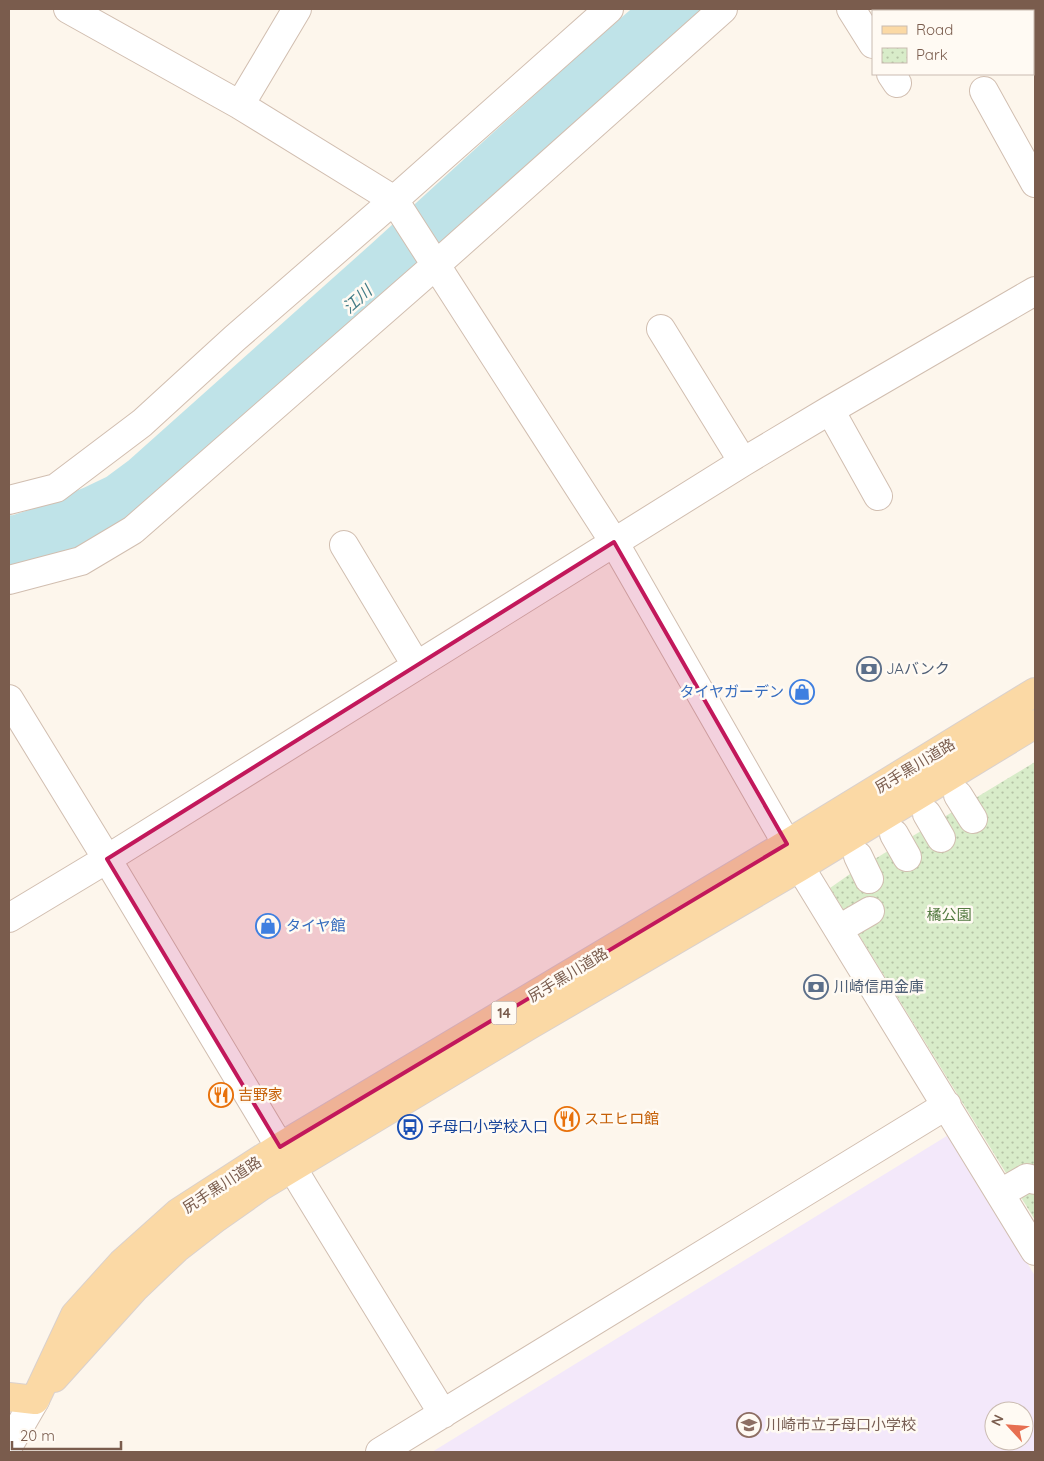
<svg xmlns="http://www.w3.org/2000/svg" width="1044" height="1461" viewBox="0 0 1044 1461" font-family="Quicksand,'Noto Sans JP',sans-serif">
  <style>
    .education { fill: #f3e8fa; fill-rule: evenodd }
    .park { fill: url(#park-dots) }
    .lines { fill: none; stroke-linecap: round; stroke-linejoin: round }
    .river { stroke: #bfe3e8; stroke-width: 65 }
    .minor-casing { stroke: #d1beb0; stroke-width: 30 }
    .major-casing { stroke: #dad1cd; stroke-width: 30 }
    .minor { stroke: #fff; stroke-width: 28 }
    .major { stroke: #fbd9a5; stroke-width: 28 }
    .marked { fill: #c2185b; fill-opacity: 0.2; stroke: #c2185b; stroke-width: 4; stroke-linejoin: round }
    .labels { text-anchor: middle; stroke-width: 5; stroke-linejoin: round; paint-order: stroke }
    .shield { fill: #fffaf3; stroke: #a28b7f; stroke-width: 1 }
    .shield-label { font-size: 14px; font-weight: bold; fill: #7a5c4d }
    .service-label { font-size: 15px; fill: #4e5e75; stroke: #fffaf3; text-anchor: start }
    .shop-label { font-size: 15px; fill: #366cbe; stroke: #fffaf3; text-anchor: end }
    .street-label { font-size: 15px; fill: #7a5c4d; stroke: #fffaf3 }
    .park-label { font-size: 15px; fill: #537a41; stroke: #fffaf3 }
    .food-label { font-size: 15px; fill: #c56008; stroke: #fffaf3; text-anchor: start }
    .transit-label { font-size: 15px; fill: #164399; stroke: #fffaf3; text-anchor: start }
    .education-label { font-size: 15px; fill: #785e54; stroke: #fffaf3; text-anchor: start }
    .water-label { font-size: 16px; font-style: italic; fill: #437c86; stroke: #fffaf3 }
  </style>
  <defs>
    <pattern id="park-dots" width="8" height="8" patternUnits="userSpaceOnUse" patternTransform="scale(1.25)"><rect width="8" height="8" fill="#d8ecc9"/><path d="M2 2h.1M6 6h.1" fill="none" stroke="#b4c2a5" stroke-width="1.8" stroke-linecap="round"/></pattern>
  </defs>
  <rect width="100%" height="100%" fill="#fdf6ec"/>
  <path class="education" d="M950 1134 1035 1276V1452H432ZM994 1411H1024V1441H994Z"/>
  <path class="park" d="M1035 762V1220L830 888 850 874Z"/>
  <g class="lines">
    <path class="river" d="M9 548 20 547 42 540 98 517 123 505 150 485 393 268 608 72 681 9"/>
    <defs>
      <path id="minor" d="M68 9 240 105 394 200 614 542 800 867 1035 1251
        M851 9 873 44
        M891 74 897 83
        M984 91 1035 183
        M240 105 297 9
        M661 329 743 462
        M830 410 878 496
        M9 500 56 488 142 423 235 338 394 200 609 9
        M344 545 416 665
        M9 580 81 561 133 530 437 264 723 9
        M9 699 107 859 305 1189 443 1414
        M958 795 973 819
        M927 814 941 838
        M894 834 907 857
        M858 856 869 879
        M9 918 107 859 743 462 830 410 1035 291
        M839 929 870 911
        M1001 1193 1027 1178 1035 1180
        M9 1445 35 1400
        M380 1452 947 1105"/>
      <path id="major" d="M54 1378 136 1287 176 1249 216 1218 260 1187 528 1026 800 867 1035 724
        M9 1397 35 1400
        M35 1400 75 1315 122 1263 179 1212 280 1147 787 844 1035 692"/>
    </defs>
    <use href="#minor" class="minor-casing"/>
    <use href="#major" class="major-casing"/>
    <use href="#minor" class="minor"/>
    <use href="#major" class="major"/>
  </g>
  <path class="marked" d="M614 542 787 844 280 1147 107 859Z"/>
  <defs>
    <symbol id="bank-ring" viewBox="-11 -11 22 22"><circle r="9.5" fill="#fffaf3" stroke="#5c6f8a" stroke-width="1.5"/><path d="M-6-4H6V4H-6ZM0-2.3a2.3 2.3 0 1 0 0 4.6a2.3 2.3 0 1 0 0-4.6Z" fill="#5c6f8a"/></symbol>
    <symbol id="shop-ring" viewBox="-11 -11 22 22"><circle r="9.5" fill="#fffaf3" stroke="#3f7fe0" stroke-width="1.5"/><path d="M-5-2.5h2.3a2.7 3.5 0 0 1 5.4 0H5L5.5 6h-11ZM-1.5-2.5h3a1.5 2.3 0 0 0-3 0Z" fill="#3f7fe0"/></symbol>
    <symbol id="restaurant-ring" viewBox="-11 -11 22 22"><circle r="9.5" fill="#fffaf3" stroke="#e8710a" stroke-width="1.5"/><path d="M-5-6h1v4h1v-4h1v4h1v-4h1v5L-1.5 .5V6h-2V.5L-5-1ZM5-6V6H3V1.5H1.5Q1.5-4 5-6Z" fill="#e8710a"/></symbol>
    <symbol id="bus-ring" viewBox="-11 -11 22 22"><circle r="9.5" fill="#fffaf3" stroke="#1a4fb4" stroke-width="1.5"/><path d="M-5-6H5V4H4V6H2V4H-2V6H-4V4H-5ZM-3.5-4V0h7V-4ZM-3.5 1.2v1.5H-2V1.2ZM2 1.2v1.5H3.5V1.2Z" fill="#1a4fb4"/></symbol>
    <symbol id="school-ring" viewBox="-11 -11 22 22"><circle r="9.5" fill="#fffaf3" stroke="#8d6e63" stroke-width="1.5"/><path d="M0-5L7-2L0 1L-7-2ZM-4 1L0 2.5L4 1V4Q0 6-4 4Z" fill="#8d6e63"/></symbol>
  </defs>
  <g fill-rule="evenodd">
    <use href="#bank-ring" x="855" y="655" width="28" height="28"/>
    <use href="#shop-ring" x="788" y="678" width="28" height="28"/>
    <use href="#shop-ring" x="254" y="912" width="28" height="28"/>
    <use href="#bank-ring" x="802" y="973" width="28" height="28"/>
    <use href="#restaurant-ring" x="207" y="1081" width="28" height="28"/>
    <use href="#restaurant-ring" x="553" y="1105" width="28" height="28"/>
    <use href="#bus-ring" x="396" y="1113" width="28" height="28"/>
    <use href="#school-ring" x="735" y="1411" width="28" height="28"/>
  </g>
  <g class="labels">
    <rect class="shield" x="491.5" y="1001.5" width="25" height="23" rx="4"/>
    <g class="shield-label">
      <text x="504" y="1018">14</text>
    </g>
    <g class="service-label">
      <text x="886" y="674">JAバンク</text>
      <text x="834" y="992">川崎信用金庫</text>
    </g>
    <g class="shop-label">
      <text x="784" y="697">タイヤガーデン</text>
      <text x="286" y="931" text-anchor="start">タイヤ館</text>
    </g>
    <g class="street-label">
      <text transform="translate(915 766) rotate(-31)" y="5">尻手黒川道路</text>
      <text transform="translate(568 975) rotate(-31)" y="5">尻手黒川道路</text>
      <text transform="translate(222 1185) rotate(-33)" y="5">尻手黒川道路</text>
    </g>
    <g class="park-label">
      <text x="949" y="920">橘公園</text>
    </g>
    <g class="food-label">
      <text x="238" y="1100">吉野家</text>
      <text x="584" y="1124">スエヒロ館</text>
    </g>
    <g class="transit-label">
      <text x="428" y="1132">子母口小学校入口</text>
    </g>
    <g class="education-label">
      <text x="766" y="1430">川崎市立子母口小学校</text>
    </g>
    <g class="water-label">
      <text transform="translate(357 299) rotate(-42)" y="6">江川</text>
    </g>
  </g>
  <rect width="1044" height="1461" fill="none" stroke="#7a5c4d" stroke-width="20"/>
  <rect x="872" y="10" width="162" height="65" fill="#fffaf3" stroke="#cabbb1"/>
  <rect x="882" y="26" width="25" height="8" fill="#fbd9a5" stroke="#cabbb1"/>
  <text x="916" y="35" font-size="15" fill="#7a5c4d">Road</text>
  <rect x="882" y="48" width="25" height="15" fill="url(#park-dots)" stroke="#cabbb1"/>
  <text x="916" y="60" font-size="15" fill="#7a5c4d">Park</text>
  <g transform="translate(1009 1426) rotate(296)"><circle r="24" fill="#fffaf3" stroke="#cabbb1"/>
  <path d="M0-4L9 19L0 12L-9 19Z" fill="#e76f51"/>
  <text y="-8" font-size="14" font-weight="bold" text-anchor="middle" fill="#7a5c4d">N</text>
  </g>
  <path d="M12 1441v8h109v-8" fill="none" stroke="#7a5c4d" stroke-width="2.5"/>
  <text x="20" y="1441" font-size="15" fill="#7a5c4d" stroke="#fffaf3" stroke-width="4" paint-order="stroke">20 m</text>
</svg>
